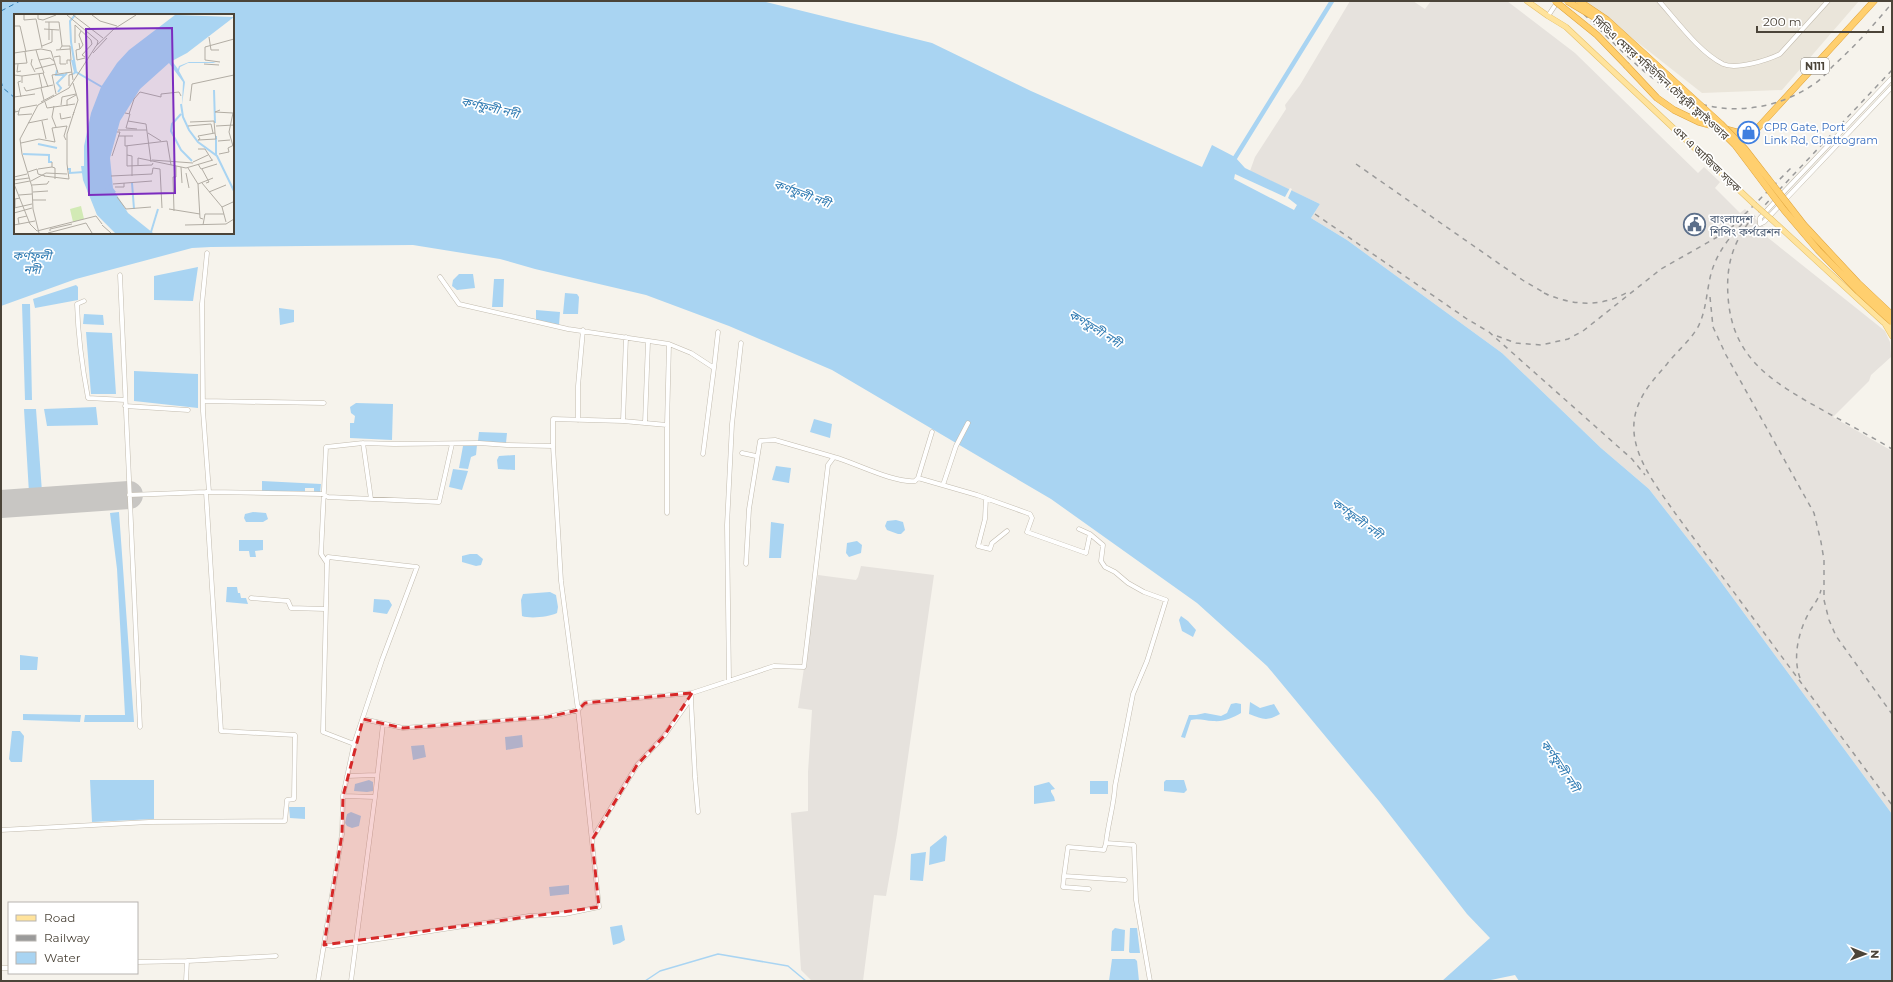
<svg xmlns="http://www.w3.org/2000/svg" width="1893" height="982" viewBox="0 0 1893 982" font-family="Montserrat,'Noto Sans Bengali',sans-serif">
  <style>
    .residential { fill: #eae5da }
    .industrial { fill: #e6e2dd }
    .water { fill: #a9d4f2; fill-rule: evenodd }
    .pier { fill: #f6f3ec }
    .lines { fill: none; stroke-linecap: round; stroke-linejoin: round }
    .stream { stroke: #a9d4f2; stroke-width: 1.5 }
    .canal { stroke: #a9d4f2; stroke-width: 4.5 }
    .ferry { stroke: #2e7ab2; stroke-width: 1; stroke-dasharray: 5 4; stroke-linecap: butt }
    .runway { stroke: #c8c6c3; stroke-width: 28 }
    .minor-casing { stroke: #c2bbae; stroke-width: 5 }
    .major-casing { stroke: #e6c16a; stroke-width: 6 }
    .highway-casing { stroke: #e0a43c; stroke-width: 7 }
    .minor { stroke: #fff; stroke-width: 4 }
    .major { stroke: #ffe39c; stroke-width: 5 }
    .highway { stroke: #ffcf6e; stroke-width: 6 }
    .rail { stroke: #9a9a9a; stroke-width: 1.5; stroke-dasharray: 5 5; stroke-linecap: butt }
    .major-bridge-casing { stroke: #e6c16a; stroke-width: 6; stroke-linecap: butt }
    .highway-bridge-casing { stroke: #e0a43c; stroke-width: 7; stroke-linecap: butt }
    .major-bridge { stroke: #ffe39c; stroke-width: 5 }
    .highway-bridge { stroke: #ffcf6e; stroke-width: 6 }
    .marked { fill: #d62828; fill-opacity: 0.2; stroke: #d62828; stroke-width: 3; stroke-dasharray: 8 5; stroke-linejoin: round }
    .labels { text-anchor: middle; stroke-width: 3.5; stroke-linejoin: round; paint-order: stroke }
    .shield { fill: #fff; stroke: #817c74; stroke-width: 1 }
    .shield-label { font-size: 10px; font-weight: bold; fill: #4b4439 }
    .street-label { font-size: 11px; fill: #4b4439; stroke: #fff }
    .shop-label { font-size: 11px; fill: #366cbe; stroke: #fff; text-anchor: start }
    .service-label { font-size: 11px; fill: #4e5e75; stroke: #fff; text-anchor: start }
    .water-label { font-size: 12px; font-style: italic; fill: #2e7ab2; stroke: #fff }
    .inset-river { fill: none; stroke: #a9d4f2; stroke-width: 2 }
    .inset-road { fill: none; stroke: #b2ada4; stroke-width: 1 }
    .view { fill: #7b2cbf; fill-opacity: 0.15; stroke: #7b2cbf; stroke-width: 2 }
    .inset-edge { fill: none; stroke: #4b4439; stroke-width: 2 }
  </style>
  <rect width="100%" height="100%" fill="#f6f3ec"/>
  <path class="residential" d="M1585 1H1859L1782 90 1702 93Z"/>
  <path class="industrial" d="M1350 1H1413L1425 9 1431 1H1507L1575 53 1698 173 1704 167 1720 182 1715 188 1740 213 1745 209 1765 228 1762 233 1885 331 1890 342 1891 357 1871 375 1869 381 1833 417 1892 451V814L1713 571 1649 489 1601 448 1502 353 1347 240 1311 218 1320 204 1250 171 1255 157 1286 109 1285 105 1300 85Z
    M861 566 934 575 897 834 886 896 874 895 863 981H812L801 970 791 813 808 811V772L812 710 798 708 818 575 856 580 858 577Z"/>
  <path class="water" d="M1 1H762L932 43 1031 91 1202 167 1212 145 1235 157 1245 168 1320 204 1311 218 1347 240 1502 353 1601 448 1649 489 1713 571 1892 814V981H1519L1515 975 1486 981H1442L1490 938 1467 914 1379 801 1267 666 1197 603 1051 499 832 370 729 326 646 295 535 269 500 259 413 245 211 247 192 248 76 279 1 306ZM15 15H233V233H15Z
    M198 267 193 301 154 300V276Z
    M459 274H473L475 288 457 290 452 286 453 280Z
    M494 279H504L503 307H492Z
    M76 285 78 287V300L35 308 33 299Z
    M565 293 577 294 579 297 578 314H563Z
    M22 304H30L32 400H25Z
    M279 308 294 310V322L280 325Z
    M536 310 560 312 559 325 536 320Z
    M84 314 103 315 104 325 83 324Z
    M86 332 112 333 116 394H91Z
    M134 371 198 374V408L134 401Z
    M356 403 393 404 392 440 350 438V423H354L355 416 351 413 350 407Z
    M96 407 98 425 47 426 44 409Z
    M24 409H36L42 492 29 493Z
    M814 419 832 424 830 438 810 432Z
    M479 432 507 433 506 443 478 441Z
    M477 445 476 455 471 457 468 469 459 468 463 446Z
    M515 455V470L498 469 497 460 499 456Z
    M776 466 791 468 789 483 772 480Z
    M453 469 468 471 462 490 449 487Z
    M262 481 321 484 320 494H314V488H305V492H262Z
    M119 512 134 722H84L85 715H125L117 569 110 513Z
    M253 512 266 513 268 519 263 522H246L244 518 245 514Z
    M896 520 903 522 905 530 901 534H898L887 530 885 526 887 521Z
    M771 522 784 524 781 558H769Z
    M239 540H263V550L255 551 256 557H250L249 551H239Z
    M857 541 862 545 861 553 849 557 846 553 847 543Z
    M470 554H477L483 559 481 565 476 566 462 562V556Z
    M227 587H237L238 593H240L241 598H246L248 604 226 602Z
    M550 592 556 595 558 607 557 613C549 617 530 619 522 616L521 600 523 594Z
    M374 599 389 600 392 605 387 614 373 612Z
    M1181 616 1188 621 1196 630 1193 637 1182 631 1179 620Z
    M20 655 38 657 37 670H20Z
    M1250 702 1260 708 1274 704 1280 714C1266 722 1263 719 1249 714Z
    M1236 703 1241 704V713C1232 718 1224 722 1213 721 1205 721 1199 718 1191 720L1185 738 1181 737 1189 715H1196L1205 713 1221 716 1227 713 1231 704Z
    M23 714 81 715 80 722 23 720Z
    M12 731H20L24 736 22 762H11L9 759Z
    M522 735 523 747 506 750 505 737Z
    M424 745 426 757 413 760 411 746Z
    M90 780H154V819L92 822Z
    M369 780 373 782V791L367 792 354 791 355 784Z
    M1166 780H1184L1187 790 1184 793 1164 791V782Z
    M1090 781H1108V794H1090Z
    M1049 782 1055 789 1051 790V792L1054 797 1055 801 1034 804V786Z
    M289 807H305V819L290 818Z
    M351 812 361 816 359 826 352 828 347 826 345 823 347 814Z
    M945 835 947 837 945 861 929 865 930 847Z
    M926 852 923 881 910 880 911 854Z
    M569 885V894L550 896 549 887Z
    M622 925 625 940 620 943 613 945 610 927Z
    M1115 928 1125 930 1124 951H1111L1112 931Z
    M1130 928H1137L1140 953H1130L1129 952Z
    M1112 959H1135L1137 961 1139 981H1109Z"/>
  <path class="pier" d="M1235 174 1285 197 1290 188 1292 189 1288 198 1297 205 1294 210 1234 179Z"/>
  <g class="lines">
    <path class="stream" d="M645 981 660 971 718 954 788 966 806 981"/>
    <path class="canal" d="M1233 161 1332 1"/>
    <path class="ferry" d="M1 11 20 1
      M1 81 3 88 15 98"/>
    <path class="runway" d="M1 504 129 495"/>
    <defs>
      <path id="minor" d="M1659 1C1677 21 1699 52 1723 64 1736 70 1768 60 1780 54L1828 1
        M1548 16 1558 1
        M1760 224V218L1780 196 1892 78
        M1760 224 1764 222 1892 87
        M120 275 140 727
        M440 277 459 304 568 329 669 344 691 353 714 368 718 332
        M84 301 77 304C78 336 82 366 88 398L125 400
        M203 401 324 403
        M125 406 188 410
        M578 420V386L583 330
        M623 421 626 337
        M645 423 648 342
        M363 443 371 499
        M742 453 756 456
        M703 454 714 368
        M834 457C856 463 893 483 915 481L918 478 932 432
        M918 478 977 495 1030 514 1032 518 1027 532 1086 553 1090 534 1103 545 1101 561 1105 567 1115 572 1128 583 1144 592 1166 600 1147 661 1133 694 1115 786C1114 806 1108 823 1106 843L1134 845 1136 900 1150 981
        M943 485 956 446 968 423
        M209 492 322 494 328 497 439 502 452 444
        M129 495 206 492
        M986 498 985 519 978 546 990 549 992 543 1007 531
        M667 513V425L669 344
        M1079 529 1090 534
        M251 598 288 601 291 608 325 609
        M729 681 727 525 732 424 741 343
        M691 699 695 777 698 812
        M363 719 403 728 548 717 578 710 585 703 692 693 774 666 804 667 828 465 834 457 775 440 760 441 749 509 746 564
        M354 744 323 732 327 563 321 554 326 447 363 443 394 444 479 443 507 445 553 446
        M347 776 376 775
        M343 796 375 797
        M1 830 149 822 285 821 287 800 294 799 295 735 221 731 206 492H209L203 411 202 304 207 253
        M592 839 637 765 664 736 691 698 692 693
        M1106 843 1104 850 1068 847 1064 876 1125 880
        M1064 876 1063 887 1089 889
        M324 945 333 946 529 916 565 914 599 907 578 710 561 581 553 446V419L623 421 667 425
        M187 961 276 956
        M137 962 187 961 186 981
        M1 968H9
        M318 981 342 834 343 796 354 744 382 660 417 567 328 557 327 562
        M351 981 375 797 383 724"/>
      <path id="major" d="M1527 1 1548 16 1566 27 1754 204
        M1771 219 1883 322 1892 328
        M1885 324 1892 336"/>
      <path id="highway" d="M1627 66 1657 98 1674 110 1699 122 1736 132 1755 131 1874 1"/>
    </defs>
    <use href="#minor" class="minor-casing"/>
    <use href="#major" class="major-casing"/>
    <use href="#highway" class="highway-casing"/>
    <use href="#minor" class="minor"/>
    <use href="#major" class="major"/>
    <use href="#highway" class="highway"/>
    <path class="rail" d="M1569 1C1603 30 1633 67 1671 91 1716 118 1772 113 1814 84 1822 79 1828 71 1834 65 1855 46 1874 25 1892 3
      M1892 70 1749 222C1732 245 1726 267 1728 296 1732 360 1774 383 1826 412 1848 424 1870 436 1892 449
      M1356 164 1524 281 1548 295
      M1315 214 1467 319 1489 332 1632 459 1645 475
      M1742 224C1725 242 1713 259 1709 283 1706 299 1705 313 1698 327 1690 341 1676 352 1667 364 1657 376 1646 387 1640 401 1620 442 1653 481 1675 513L1892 805
      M1544 293C1571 305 1599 308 1626 293
      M1710 297 1713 327 1726 355 1814 513 1821 542 1824 560V600L1829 620 1836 636 1892 714
      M1497 336 1516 343 1541 345 1568 339 1583 331 1661 269 1728 231 1791 168
      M1800 678C1792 656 1799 629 1811 609 1815 603 1819 598 1821 590"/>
    <defs>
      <path id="major-bridge" d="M1754 204 1771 219"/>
      <path id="highway-bridge" d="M1555 1 1597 35 1627 66
        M1567 1 1599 20 1705 115 1735 145 1784 210 1818 250 1858 291 1892 322
        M1579 1 1607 20 1721 124 1745 149 1804 225 1858 283 1892 315"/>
    </defs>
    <use href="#major-bridge" class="major-bridge-casing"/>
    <use href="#highway-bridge" class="highway-bridge-casing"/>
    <use href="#major-bridge" class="major-bridge"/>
    <use href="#highway-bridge" class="highway-bridge"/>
  </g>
  <path class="marked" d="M692 693 664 736 637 765 592 840 599 907 324 945 342 834 343 796 363 719 403 728 548 717 578 710 585 703Z"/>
  <defs>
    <symbol id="shop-ring" viewBox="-11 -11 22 22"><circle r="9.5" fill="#fff" stroke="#3f7fe0" stroke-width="1.5"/><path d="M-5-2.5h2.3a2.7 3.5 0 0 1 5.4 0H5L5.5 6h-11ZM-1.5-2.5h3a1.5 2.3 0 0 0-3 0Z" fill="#3f7fe0"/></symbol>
    <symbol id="civic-ring" viewBox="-11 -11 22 22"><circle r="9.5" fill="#fff" stroke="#5c6f8a" stroke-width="1.5"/><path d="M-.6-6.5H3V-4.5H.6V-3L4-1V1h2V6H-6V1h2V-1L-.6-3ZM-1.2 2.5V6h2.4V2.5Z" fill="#5c6f8a"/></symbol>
  </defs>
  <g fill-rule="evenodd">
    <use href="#shop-ring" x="1736" y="120" width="25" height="25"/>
    <use href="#civic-ring" x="1682" y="212" width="25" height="25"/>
  </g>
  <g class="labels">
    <rect class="shield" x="1801" y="58" width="28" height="16" rx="3"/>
    <g class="shield-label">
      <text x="1815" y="70">N111</text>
    </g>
    <g class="street-label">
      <text transform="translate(1661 78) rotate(42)" y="4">সিডিএ মেয়র মহিউদ্দিন চৌধুরী ফ্লাইওভার</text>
      <text transform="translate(1707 159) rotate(44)" y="4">এম এ আজিজ সড়ক</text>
    </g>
    <g class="shop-label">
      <text x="1764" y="131">CPR Gate, Port<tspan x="1764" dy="13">Link Rd, Chattogram</tspan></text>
    </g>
    <g class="service-label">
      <text x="1710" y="223">বাংলাদেশ<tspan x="1710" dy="13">শিপিং কর্পরেশন</tspan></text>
    </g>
    <g class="water-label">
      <text transform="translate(490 108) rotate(13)" y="4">কর্ণফুলী নদী</text>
      <text transform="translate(802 194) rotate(20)" y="4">কর্ণফুলী নদী</text>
      <text x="32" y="260">কর্ণফুলী<tspan x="32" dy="14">নদী</tspan></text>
      <text transform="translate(1095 329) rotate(32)" y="4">কর্ণফুলী নদী</text>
      <text transform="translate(1357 519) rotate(36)" y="4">কর্ণফুলী নদী</text>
      <text transform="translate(1560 766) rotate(56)" y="4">কর্ণফুলী নদী</text>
    </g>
  </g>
  <g transform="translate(14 14)">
    <rect width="220" height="220" fill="#f6f3ec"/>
    <path d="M67 192 70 205 59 208 56 195Z" fill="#d2eab5"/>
    <path d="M161 1 220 3 173 39 158 47 164 55 165 52 175 48H199L202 49H174L166 53 165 57 171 68 168 91 169 68 155 49 126 75 106 107 96 144 99 174 102 178 110 177 101 178 114 199 139 219H101L83 201 69 166 67 152H70V132L77 99 87 73 103 49 115 36Z" fill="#a9d4f2"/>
    <path class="inset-river" d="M61 1 56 7 57 28 62 58M58 46 61 58M43 56 42 61H50M59 60 62 58 88 73M200 76 201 109M44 78 47 74 43 69 53 59M167 90 169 103 175 116 184 128 203 142 220 177M167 100 158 110 157 117 167 136 178 147M24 130 43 134M9 140 35 141V148H38M202 141V122M53 155H56V159L70 158M118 169 120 195M74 177 79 182 95 170M137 218 144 195"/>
    <path class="inset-road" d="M10 1V6L22 5 28 34M24 1V5L29 6 42 1M53 1 84 27 83 31M59 1 89 24M78 1 86 7 103 12M0 7V12H6L12 38M31 8H45L48 32 46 35M30 15 45 16M195 23 197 36H205M35 26V8M61 29V11L77 26 78 30 68 41 71 43M65 29 66 35 62 36 63 46 71 44M28 32 38 28V16M48 32H56L57 46H53V50M66 35 69 31 65 21 67 17M22 36 25 46 36 44 40 47M42 36 56 35M0 39 27 35 37 37 44 59M79 39 93 24M40 43 46 42V50H52M18 45 17 50 21 58M56 46 59 66M206 48 191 46V33L220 25M0 50 13 49 11 38M4 50 3 58 7 57M190 50 205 51M21 55 41 50M29 59 34 73M25 60 28 74M0 61 8 62V69M8 62 30 59 25 46M59 69 64 86 59 101M55 72V61L59 60M10 73 12 77 39 71M27 74 30 86M42 80 38 61 58 58M0 83 21 80M7 83 4 68 7 67M176 87 178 70 220 61M27 88 40 81M31 88 33 94 61 90M0 91 1 98 5 97 4 101 18 100M47 91 48 83 62 80M40 92 38 103 42 113M53 92V86L62 81M206 96 201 98 219 99M5 97 6 94 23 91M46 99 47 105 57 103M111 99 116 100 114 107M115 100 120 85 126 78 147 83V80L165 78 167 82M28 107 32 125M176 108 200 107 201 119M14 109 34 105M174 112 197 110 199 119M202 112 220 111M123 115 112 114 114 107 132 110 137 148M104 116H133M134 119 147 127M201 119 202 125 184 126 186 125 184 122ZM104 122H119M111 122V132L153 127 157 151M204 127 216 126M7 129 25 125 41 128 38 114 53 112 50 122 52 126M113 132V152L138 151 139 149M219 132 215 118 219 99M184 135H191L198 146M205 140 215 138 214 134 220 131M113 141 118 142V162M98 142 106 118H103M138 146 179 149M38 148V153L41 154V165M179 148 194 141M53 150V120L60 98M184 150 187 155 203 150M124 151V144L172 154 199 146M167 153 168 169M174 154 184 170 186 204 189 205M24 155 38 153M188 155 195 168 192 169M14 158 23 155 24 160 31 162M172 159 175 174M30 162 55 165 53 150M97 162 138 160 139 154 146 155 148 194M0 163 13 160M0 166 15 164M17 167 32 159 53 160M188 169 208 193 212 208M0 170 16 210 23 217M0 170 16 167M99 170 138 167M184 170 199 164M18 171 33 170 35 167M101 173H110V169M19 178 34 177M195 178 212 171M5 181 18 180M103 183 112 195 137 193M19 186H32M1 193V185L6 184M208 193 219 188M0 194 18 190M155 195 186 200M160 197 159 163H162V152M0 199 18 194M5 210 4 204 13 202M0 211 21 207M88 211 97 219M171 211 212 210 220 205M189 211 191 200H210M23 217 82 202 88 210M36 217V215L58 210M25 219 19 195 18 173 8 140 6 125 24 91 55 74 82 32 100 15 122 1M34 219 72 209 78 219"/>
    <path class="view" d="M158 14 161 179 75 181 72 15Z"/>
    <rect width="220" height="220" class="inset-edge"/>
  </g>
  <rect width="1893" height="982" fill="none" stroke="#4b4439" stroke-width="4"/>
  <rect x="8" y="902" width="130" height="72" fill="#ffffff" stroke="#b7b4b0"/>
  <rect x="16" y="915" width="20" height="6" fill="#ffe39c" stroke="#b7b4b0"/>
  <text x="44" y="922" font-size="12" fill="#4b4439">Road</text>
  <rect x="16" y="935" width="20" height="6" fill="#9a9a9a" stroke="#b7b4b0"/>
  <text x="44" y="942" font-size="12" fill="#4b4439">Railway</text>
  <rect x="16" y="952" width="20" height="12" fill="#a9d4f2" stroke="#b7b4b0"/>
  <text x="44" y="962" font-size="12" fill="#4b4439">Water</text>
  <g transform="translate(1865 954) rotate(91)" stroke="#ffffff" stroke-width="3" paint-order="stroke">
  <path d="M0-3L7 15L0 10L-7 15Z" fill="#4b4439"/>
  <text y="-6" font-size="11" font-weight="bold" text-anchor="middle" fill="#4b4439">N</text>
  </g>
  <path d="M1757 26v6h126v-6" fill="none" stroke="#4b4439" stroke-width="2"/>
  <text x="1763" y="26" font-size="12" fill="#4b4439" stroke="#ffffff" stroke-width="3" paint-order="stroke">200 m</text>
</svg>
